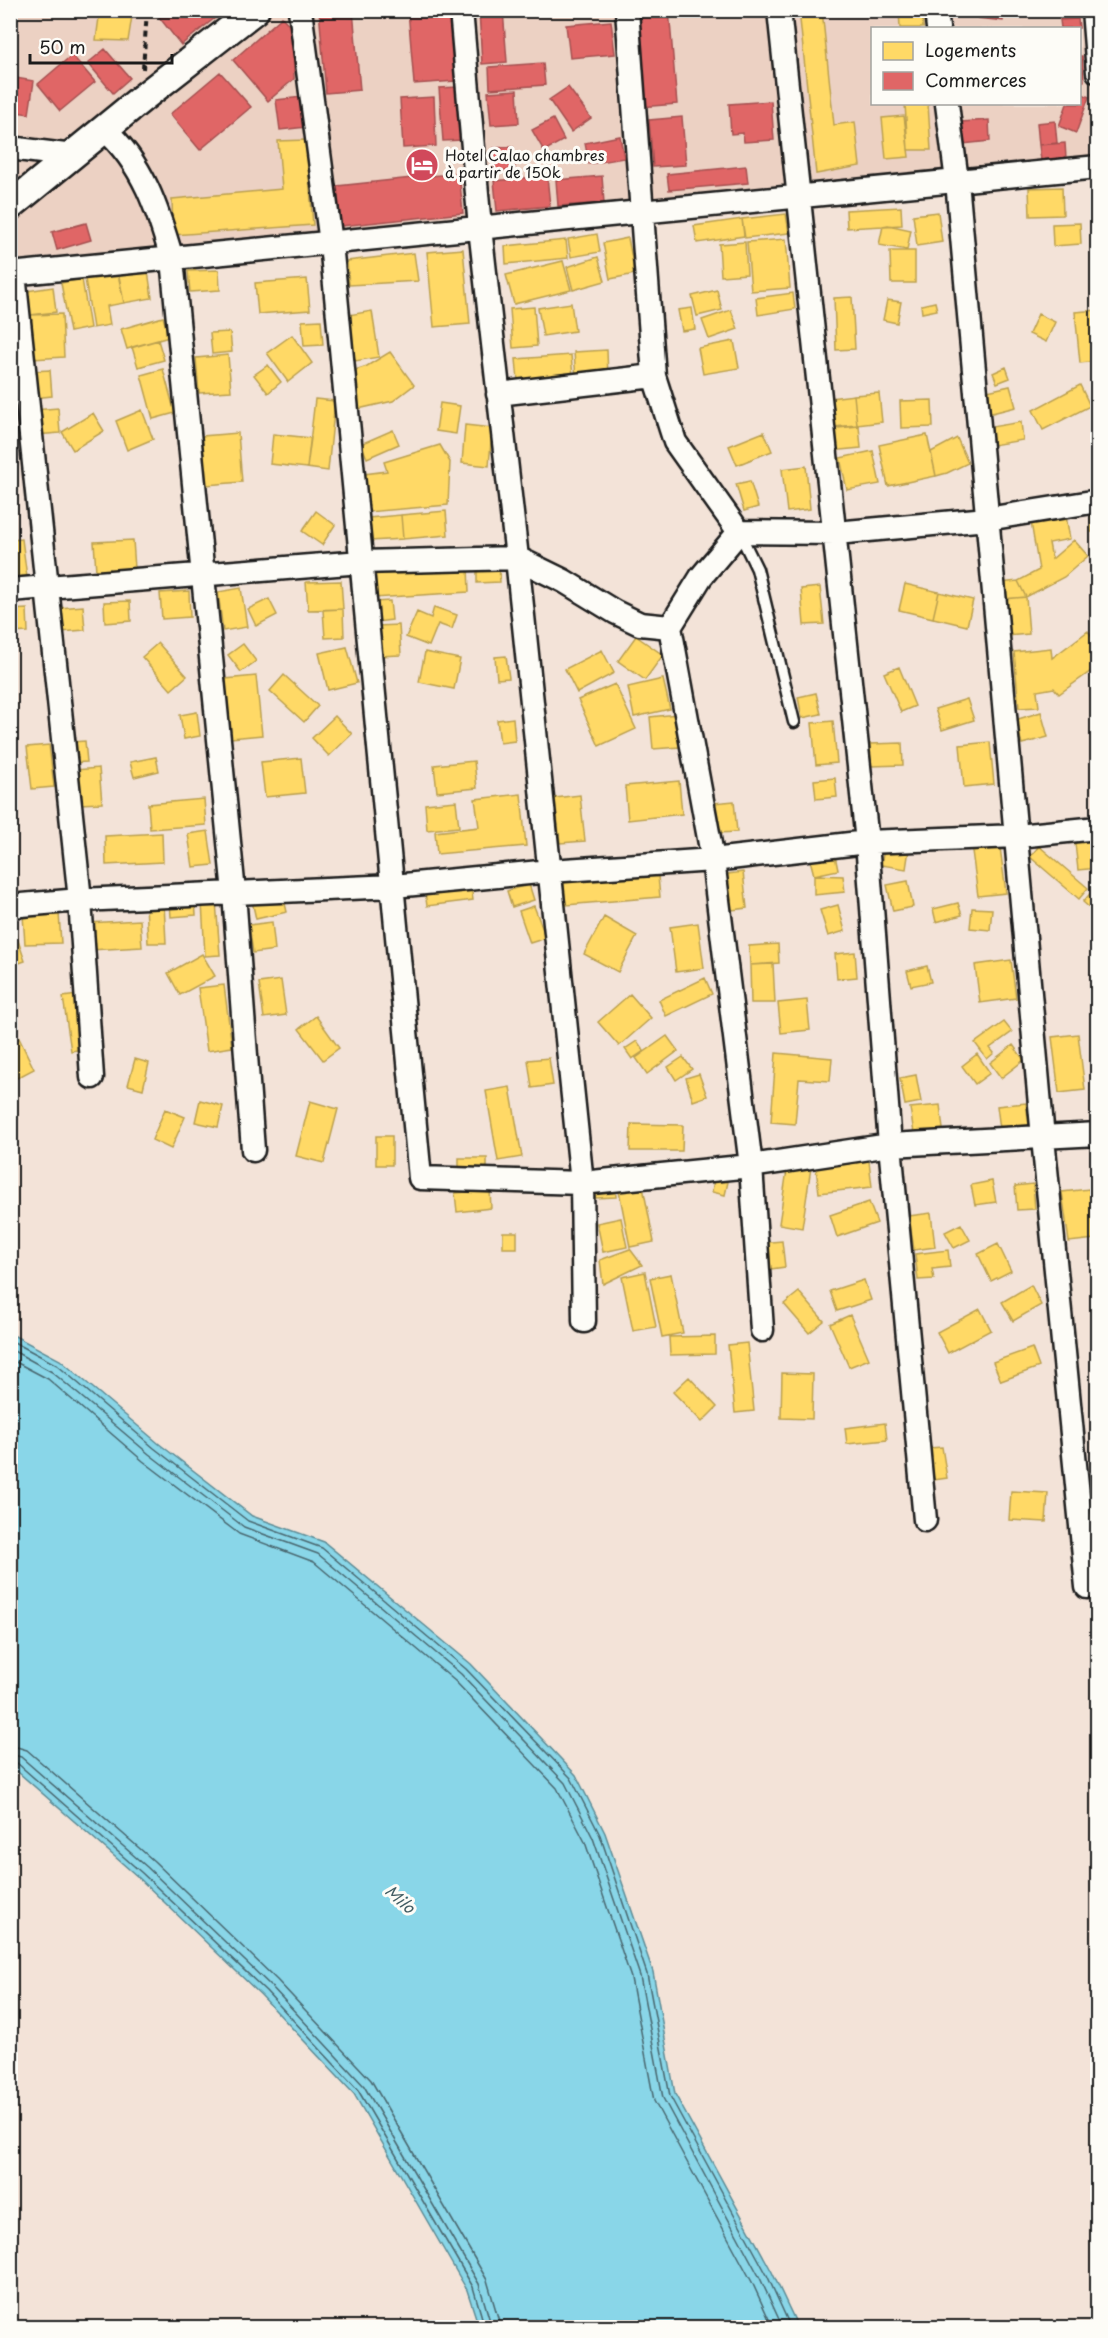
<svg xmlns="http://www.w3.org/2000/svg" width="1108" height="2338" viewBox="0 0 1108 2338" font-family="'Playpen Sans',sans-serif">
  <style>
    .built { fill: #ecd1c3; fill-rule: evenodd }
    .water { fill: #89d6e8; stroke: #5d8c96; stroke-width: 1.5 }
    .homes { fill: #ffd966; stroke: #bba050; stroke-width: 1.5 }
    .shops { fill: #e06666; stroke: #a55050; stroke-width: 1.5 }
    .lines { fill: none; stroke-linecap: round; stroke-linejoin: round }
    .shore { stroke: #48666e; stroke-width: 1.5 }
    .service-casing { stroke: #1c1c1c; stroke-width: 15 }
    .minor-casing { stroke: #1c1c1c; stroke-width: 27 }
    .tertiary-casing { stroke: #1c1c1c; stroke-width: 32 }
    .path { stroke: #1c1c1c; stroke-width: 4; stroke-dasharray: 6 4.5; stroke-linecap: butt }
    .service { stroke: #fdfcf7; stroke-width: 10 }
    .minor { stroke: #fdfcf7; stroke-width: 22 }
    .tertiary { stroke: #fdfcf7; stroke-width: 27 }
    .labels { text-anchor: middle; stroke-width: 6; stroke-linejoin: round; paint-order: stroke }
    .poi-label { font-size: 15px; fill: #1c1c1c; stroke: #fdfcf7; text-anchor: start }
    .water-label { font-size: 16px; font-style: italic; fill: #425d63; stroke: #fdfcf7 }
  </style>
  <rect width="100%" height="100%" fill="#f3e3d8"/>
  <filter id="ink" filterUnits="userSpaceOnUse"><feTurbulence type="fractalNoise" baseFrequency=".0167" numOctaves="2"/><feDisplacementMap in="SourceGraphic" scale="12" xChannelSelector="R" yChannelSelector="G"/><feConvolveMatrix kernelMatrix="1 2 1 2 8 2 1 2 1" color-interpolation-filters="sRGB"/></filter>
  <g filter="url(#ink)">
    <path class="built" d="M11 11H1097V165L11 260ZM872 28H1080V104H872Z"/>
    <path class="water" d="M11 1334 60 1360 158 1443 252 1516 324 1542 471 1664 576 1775 605 1833 653 1972 675 2094 772 2272 798 2327H479L467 2290 354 2094 261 1995 138 1877 11 1766Z"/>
    <path class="homes" d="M100 10H133L128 41 96 40Z
      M799 10H822L834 125 855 122 860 166 816 174Z
      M899 10H922L923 28H900Z
      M905 104H928L931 150H908Z
      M904 116 909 157 886 159 882 118Z
      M306 140 313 225 173 235 172 199 282 189 278 141Z
      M1062 187 1063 215 1030 216 1029 188Z
      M901 207 902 225 847 228 846 210Z
      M938 212 942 242 917 246 913 215Z
      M786 214 789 233 745 238 742 219Z
      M742 219 744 236 697 243 694 226Z
      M1080 223 1081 244 1053 246 1052 224Z
      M888 225 911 230 907 250 879 245 883 226Z
      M597 234 600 252 571 257 568 239Z
      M628 238 635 274 610 279 603 243Z
      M786 239 790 288 751 291 747 242Z
      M566 240 568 258 506 264 505 246Z
      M745 242 747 274 721 276 719 244Z
      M463 249 470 324 434 327 427 252Z
      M890 251H915V283H891Z
      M414 253 418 281 349 285 347 261Z
      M598 257 605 281 573 290 567 267Z
      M563 261 571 290 514 304 506 275Z
      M219 270 220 290 190 292 188 271Z
      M148 271 152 298 124 303 119 276Z
      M118 274 124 303 107 306 110 325 93 328 85 279Z
      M82 279 90 328 70 332 61 283Z
      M307 279 310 310 258 314 255 283Z
      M53 287 56 312 30 315 27 291Z
      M717 290 722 310 697 316 692 296Z
      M793 293 795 309 758 315 756 298Z
      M852 297 855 349 836 350 834 298Z
      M887 300 901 302 897 323 883 320Z
      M935 302 937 310 922 313 921 305Z
      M571 303 575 331 543 336 538 308Z
      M534 307 537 346 513 348 510 309Z
      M692 308 695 329 682 331 678 310Z
      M731 310 738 329 709 339 702 320Z
      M1098 310V361L1080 363 1075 312Z
      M372 311 379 357 355 361 348 315Z
      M62 314 64 357 32 359 30 315Z
      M1038 314 1055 322 1046 342 1029 334Z
      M163 317 169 337 127 349 121 329Z
      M321 320 323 345 304 346 302 321Z
      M230 332 232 352 212 354 210 333Z
      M292 335 312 363 288 382 267 353Z
      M158 340 164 360 138 367 132 347Z
      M734 341 739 368 703 374 698 348Z
      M607 350 608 377 576 379 574 352Z
      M390 352 414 385 393 401 358 409 355 370 367 366Z
      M228 355 231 391 199 393 196 358Z
      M571 355 573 377 518 381 516 359Z
      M268 365 281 382 268 393 254 375Z
      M1006 367 1010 378 997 383 993 373Z
      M163 369 175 413 153 419 141 375Z
      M50 370 52 396 34 398 32 371Z
      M1091 375H1098V413L1095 414Z
      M1080 385 1090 406 1043 430 1033 410Z
      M1010 386 1016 407 988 414 983 392Z
      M879 393 882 422 857 425 854 395Z
      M854 395 857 425 833 427 830 398Z
      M315 399 335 401 328 471 307 468Z
      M932 400 933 427 901 428 900 401Z
      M440 403 460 406 456 434 436 431Z
      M58 408 60 433 36 435 34 410Z
      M142 410 153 439 127 450 116 421Z
      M93 413 104 431 73 450 62 432Z
      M1021 422 1023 440 993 445 991 427Z
      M465 425 492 428 489 466 462 463Z
      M859 426 861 448 830 451 827 429Z
      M393 430 399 444 367 458 361 444Z
      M764 432 772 451 737 465 729 446Z
      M238 433 242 482 206 485 202 436Z
      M273 434 311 438 307 468 270 464Z
      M927 435 936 476 888 486 879 445Z
      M957 438 968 463 947 473 936 476 931 452Z
      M440 445 450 462 448 505 367 512 364 474 387 471 384 462Z
      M873 451 880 484 847 490 840 458Z
      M806 466 810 509 787 512 782 469Z
      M750 481 758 507 744 511 736 484Z
      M316 511 335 525 322 545 302 531Z
      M446 511 448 535 403 539 401 515Z
      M401 515 403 539 370 541 368 518Z
      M1091 515H1098V532H1091Z
      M1066 516 1070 539 1049 543 1052 559 1074 540 1088 556 1064 577 1026 597 1018 581 1039 570 1031 522Z
      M22 539 27 577 10 578V540Z
      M133 540 135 569 96 571 94 542Z
      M468 567 469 592 373 598 372 573Z
      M499 567 500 582 477 583V568Z
      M341 581 343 609 308 610 306 582Z
      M1018 581 1026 597 1003 599 1001 583Z
      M905 584 939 592 933 618 899 610Z
      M820 587 824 624 804 625 801 589Z
      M241 588 247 627 223 631 218 592Z
      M189 591 190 617 162 619 160 593Z
      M939 592 973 600 967 626 933 618Z
      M1026 597 1029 634 1007 636 1003 599Z
      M269 599 277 615 256 626 248 609Z
      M130 601 131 621 105 623 104 602Z
      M390 601 392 620 376 622 374 602Z
      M83 606 85 630 61 632 59 608Z
      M434 607 457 615 452 629 438 624 429 646 406 637 417 612 431 618Z
      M27 609 28 632 10 633V610Z
      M343 609 344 637 325 638 323 610Z
      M399 625 401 655 378 656 376 626Z
      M1088 631 1098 644V666L1059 694 1054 688 1037 691 1039 707 1019 708 1014 652 1051 648 1052 658Z
      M636 636 663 655 645 680 618 661Z
      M158 643 187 676 171 690 142 657Z
      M243 644 256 661 241 672 228 655Z
      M347 647 357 683 328 690 319 653Z
      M602 650 614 673 577 693 565 669Z
      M425 652 460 659 454 689 419 682Z
      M506 656 509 678 497 679 495 657Z
      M899 667 915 706 901 712 884 673Z
      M284 675 318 706 304 722 270 691Z
      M256 676 262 735 231 738 225 679Z
      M663 679 670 709 634 717 628 687Z
      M615 684 636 729 599 746 578 700Z
      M816 693 821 714 802 718 798 697Z
      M967 699 974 720 942 730 935 709Z
      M197 712 200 736 184 739 180 715Z
      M1041 712 1048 737 1022 744 1015 720Z
      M677 714 680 747 653 749 650 717Z
      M335 716 352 734 329 756 312 738Z
      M513 718 515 741 500 743 497 720Z
      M833 721 837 763 816 765 812 723Z
      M85 741 87 762 72 763 71 742Z
      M990 742 994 784 964 787 960 745Z
      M902 743 903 765 871 766 870 744Z
      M49 745 54 787 32 789 27 747Z
      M156 757 159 771 134 777 130 762Z
      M301 758 305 793 265 797 261 762Z
      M474 761 477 788 437 792 434 765Z
      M99 768 102 803 79 804 75 770Z
      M835 778 837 797 816 799 814 780Z
      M679 781 682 814 628 820 625 786Z
      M521 794 526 846 437 854 435 832 479 827 475 799Z
      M580 795 585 841 560 843 555 798Z
      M204 799 206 825 150 829 148 804Z
      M456 801 459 827 427 830 425 804Z
      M734 801 737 832 718 833 714 803Z
      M208 831 213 865 193 867 188 834Z
      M1098 832V868L1078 870 1074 834Z
      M162 833 163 862 106 865 105 836Z
      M885 845 909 849 906 869 881 865Z
      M1039 846 1088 888 1079 899 1030 857Z
      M1000 847 1006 893 978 896 972 851Z
      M834 851 838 870 814 875 809 856Z
      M657 866 660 897 566 905 563 874Z
      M743 872 747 908 724 911 720 875Z
      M814 875 843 876 845 892 814 895Z
      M470 879 473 900 427 906 424 885Z
      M908 881 913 907 893 911 887 885Z
      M529 884 534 900 512 907 507 891Z
      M1095 888 1098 890V915L1083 902Z
      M283 895 287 912 256 919 252 901Z
      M195 900 196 915 171 917 170 902Z
      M216 901 220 955 205 956 202 902Z
      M164 903 166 943H148L146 904Z
      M958 903 962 915 936 922 933 909Z
      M838 905 845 931 828 936 820 910Z
      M534 906 546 938 530 943 519 911Z
      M972 908 992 909 990 930 970 928Z
      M59 913 61 943 25 944 23 915Z
      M10 917 25 961 10 966Z
      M604 917 637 936 618 972 584 954Z
      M140 920 142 947 90 950 88 923Z
      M272 922 275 950 253 953 249 925Z
      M698 923 704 968 676 972 670 927Z
      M778 944 779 963 750 965 749 946Z
      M855 952 857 977 837 979 835 954Z
      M202 954 215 976 180 995 168 973Z
      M1011 960 1016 998 980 1003 975 965Z
      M773 964 775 1003H751L750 965Z
      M927 966 931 982 911 986 907 971Z
      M705 978 712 994 666 1016 659 1000Z
      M281 980 286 1015 264 1018 259 983Z
      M224 985 232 1047 207 1051 198 988Z
      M630 994 651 1018 619 1046 598 1022Z
      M77 995 84 1049 71 1051 63 997Z
      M807 1000 810 1030 781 1033 778 1003Z
      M316 1016 339 1048 323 1060 299 1029Z
      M1004 1022 1012 1032 990 1048 994 1053 987 1059 975 1043Z
      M1078 1034 1085 1090 1059 1093 1052 1037Z
      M667 1036 678 1051 647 1074 636 1058Z
      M19 1038 34 1069 13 1080 10 1075V1042Z
      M637 1041 644 1051 632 1059 625 1049Z
      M1013 1045 1024 1060 1001 1078 990 1063Z
      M776 1053 832 1058 830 1081 799 1079 795 1124 771 1122Z
      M977 1054 990 1073 975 1084 962 1066Z
      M683 1057 692 1069 676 1080 668 1067Z
      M549 1058 553 1085 532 1088 528 1060Z
      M135 1059 149 1063 143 1089 128 1085Z
      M699 1074 707 1096 693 1101 686 1078Z
      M916 1075 921 1102 905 1105 900 1078Z
      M510 1087 522 1157 498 1161 486 1091Z
      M200 1100 223 1106 218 1127 195 1122Z
      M310 1101 338 1109 324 1163 296 1156Z
      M1026 1103 1029 1125 1000 1129 997 1106Z
      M940 1105 943 1129 914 1133 910 1108Z
      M165 1109 185 1117 171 1149 152 1140Z
      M631 1124 683 1125 682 1151H630Z
      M376 1136H392V1165H376Z
      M459 1158H487V1169H459Z
      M869 1161 872 1187 819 1193 816 1168Z
      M788 1163 811 1167 802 1228 779 1224Z
      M714 1179 728 1182 725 1195 712 1192Z
      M992 1181 996 1202 975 1205 971 1185Z
      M642 1182 654 1242 630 1247 618 1186Z
      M615 1184 616 1197 595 1198V1185Z
      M1033 1184 1035 1209 1017 1210 1015 1186Z
      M1089 1189 1095 1239 1069 1242 1062 1192Z
      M490 1190 491 1208 457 1212 455 1193Z
      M869 1202 877 1223 837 1237 830 1215Z
      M931 1213 935 1247 914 1250 909 1216Z
      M621 1218 627 1247 603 1252 597 1223Z
      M961 1224 970 1240 954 1248 945 1232Z
      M503 1232H517V1248H503Z
      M782 1241 785 1267 764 1270 760 1243Z
      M998 1244 1011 1271 991 1281 978 1254Z
      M630 1249 642 1265 603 1284 600 1260Z
      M948 1250 950 1267 932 1269 934 1279 918 1280 915 1254Z
      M645 1272 656 1327 633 1331 622 1277Z
      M671 1274 683 1333 662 1337 650 1278Z
      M864 1280 871 1300 837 1311 830 1291Z
      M1031 1285 1041 1305 1013 1321 1002 1302Z
      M799 1292 824 1321 809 1333 784 1304Z
      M980 1309 991 1330 948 1353 937 1332Z
      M850 1315 869 1359 849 1367 830 1324Z
      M715 1336V1354L670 1355 669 1337Z
      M747 1343 754 1411 735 1413 728 1345Z
      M1032 1348 1039 1367 1001 1381 993 1362Z
      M782 1373 813 1374 812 1419 781 1418Z
      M689 1377 717 1407 702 1422 673 1392Z
      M885 1423 887 1440 847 1444 845 1428Z
      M942 1447 947 1478 934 1480 929 1448Z
      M1011 1491 1048 1493 1046 1522 1009 1520Z"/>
    <path class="shops" d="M166 10H225L181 45 159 17Z
      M319 10H353L360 90 326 93Z
      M408 10H450L456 81 414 84Z
      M479 10H503L507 62 482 64Z
      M632 10H669L677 104 640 107Z
      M979 10H1004L1003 21 978 18Z
      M1059 10H1078V19L1060 20Z
      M282 17 293 29 294 79 268 101 233 60Z
      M1078 19 1079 28H1061L1060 20Z
      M611 21 615 54 570 58 566 25Z
      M105 49 130 78 113 93 88 63Z
      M72 55 95 82 60 111 38 84Z
      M1080 56H1082L1084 81 1080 82Z
      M543 63 545 85 490 89 489 67Z
      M220 72 251 107 200 150 170 114Z
      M10 77 34 81 29 114 10 111Z
      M458 87 462 140 443 141 439 88Z
      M568 87 591 118 571 132 549 100Z
      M517 90 519 123 491 125 488 92Z
      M1080 93 1089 97 1076 133 1059 126 1067 104H1080Z
      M302 97 306 127 280 130 276 100Z
      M434 97 436 146 403 148 400 99Z
      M771 101 774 140 744 142 743 133 731 134 729 104Z
      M682 117 686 165 653 167 649 120Z
      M553 119 564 140 544 151 532 130Z
      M989 120 990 141 963 144 961 122Z
      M1055 121 1057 143 1039 145 1037 123Z
      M620 136 624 158 589 164 585 143Z
      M1065 143 1066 158 1041 160 1039 145Z
      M513 147 515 170 495 172 493 148Z
      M746 166 748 183 669 190 667 174Z
      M459 173 463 213 341 226 337 186Z
      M547 176 550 206 497 211 494 181Z
      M602 176 604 203 558 206 556 180Z
      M86 223 91 240 57 250 52 232Z"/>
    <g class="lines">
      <path class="shore" d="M10 1340 57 1365 154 1448 248 1521 322 1548 466 1669 571 1778 600 1835 647 1974 670 2096 767 2275 791 2328
        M10 1349 52 1372 149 1454 244 1527 318 1554 461 1674 565 1783 593 1838 640 1976 663 2098 760 2278 783 2328
        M10 1359 48 1379 143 1461 239 1534 314 1562 455 1681 557 1788 585 1842 631 1978 654 2101 752 2282 773 2328
        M10 1745 27 1750 154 1861 277 1980 371 2080 487 2280 501 2328
        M10 1754 21 1757 147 1867 271 1986 364 2086 479 2284 492 2328
        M10 1762 17 1763 142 1873 266 1991 358 2090 473 2287 485 2328"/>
      <defs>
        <path id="service" d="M739 532 757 569 794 722"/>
        <path id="minor" d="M300 10 331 243 420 1178 582 1183 751 1166 890 1145 1098 1134
          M461 10 480 228 517 558 582 1183 584 1321
          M627 10 654 376 675 442 739 532
          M779 10 867 842 890 1145 925 1520
          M936 10 938 28
          M1093 10 1098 72
          M947 104 957 181 1043 1138 1087 1587
          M104 129C143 163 158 210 172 259L234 893 253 1150
          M10 148 73 156
          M10 274 1098 167
          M14 274 80 900 92 1077
          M498 394 654 376
          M10 590 361 562 517 558 564 581 615 612 640 624 670 627
          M10 906 80 900 394 886 550 871 713 860 867 842 1017 836 1098 828
          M762 1330 751 1166 713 860 670 627 701 577 739 532 836 533 987 519 1098 501"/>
        <path id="tertiary" d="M10 206 141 99 255 10"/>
      </defs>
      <use href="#service" class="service-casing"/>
      <use href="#minor" class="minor-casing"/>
      <use href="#tertiary" class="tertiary-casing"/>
      <path class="path" d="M143 69 147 10
        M10 2315 20 2328"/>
      <use href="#service" class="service"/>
      <use href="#minor" class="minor"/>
      <use href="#tertiary" class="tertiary"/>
    </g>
  </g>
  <defs>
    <symbol id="hotel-disc" viewBox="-11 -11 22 22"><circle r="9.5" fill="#d1495b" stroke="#fdfcf7"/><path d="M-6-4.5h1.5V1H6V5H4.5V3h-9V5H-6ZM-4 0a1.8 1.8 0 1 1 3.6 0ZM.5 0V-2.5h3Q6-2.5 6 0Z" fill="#fff"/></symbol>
  </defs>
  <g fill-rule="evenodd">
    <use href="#hotel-disc" x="403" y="146" width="38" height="38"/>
  </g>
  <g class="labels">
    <g class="poi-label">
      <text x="445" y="161">Hotel Calao chambres<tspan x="445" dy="17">à partir de 150k</tspan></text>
    </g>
    <g class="water-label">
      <text transform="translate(400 1899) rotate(42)" y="6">Milo</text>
    </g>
  </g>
  <rect width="1108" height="2338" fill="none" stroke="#fdfcf7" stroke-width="36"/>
  <rect x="18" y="18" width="1072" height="2302" fill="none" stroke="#1c1c1c" stroke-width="2" filter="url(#ink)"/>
  <rect x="871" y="27" width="210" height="78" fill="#fdfcf7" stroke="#a3a29f" stroke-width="1.5"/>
  <rect x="883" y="42" width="30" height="18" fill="#ffd966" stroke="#a3a29f" stroke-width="1.5"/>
  <text x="925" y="57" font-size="18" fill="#1c1c1c">Logements</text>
  <rect x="883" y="72" width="30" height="18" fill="#e06666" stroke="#a3a29f" stroke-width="1.5"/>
  <text x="925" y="87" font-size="18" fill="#1c1c1c">Commerces</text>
  <path d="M30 54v9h142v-9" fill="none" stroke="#1c1c1c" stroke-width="3"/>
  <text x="39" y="54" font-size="18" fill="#1c1c1c" stroke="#fdfcf7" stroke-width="4.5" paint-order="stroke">50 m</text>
</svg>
